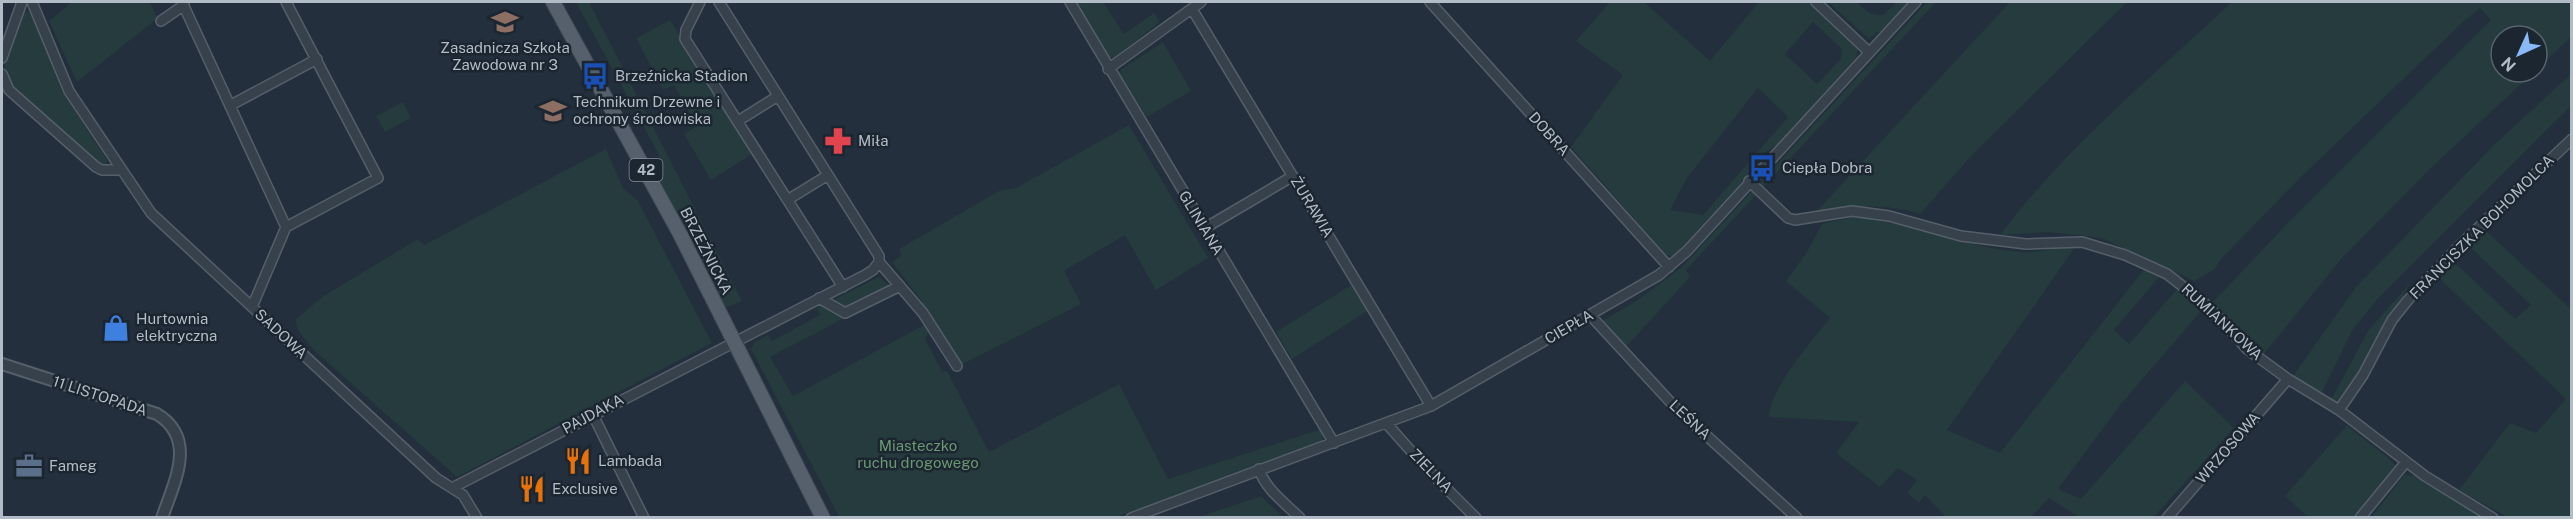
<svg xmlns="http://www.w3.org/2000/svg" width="2573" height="519" viewBox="0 0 2573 519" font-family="'Public Sans',sans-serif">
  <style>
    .green { fill: #253b3d; fill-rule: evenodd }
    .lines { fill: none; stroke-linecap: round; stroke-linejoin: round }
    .minor-casing { stroke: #555f6a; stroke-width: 12 }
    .tertiary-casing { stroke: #555f6a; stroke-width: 14 }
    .primary-casing { stroke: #404a55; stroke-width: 16 }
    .minor { stroke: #37414c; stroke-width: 9 }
    .tertiary { stroke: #37414c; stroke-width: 10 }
    .primary { stroke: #55606c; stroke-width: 14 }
    .labels { text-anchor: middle; stroke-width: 5; stroke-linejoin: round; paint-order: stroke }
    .shield { fill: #1c2631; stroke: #858f9a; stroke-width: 1.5 }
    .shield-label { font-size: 14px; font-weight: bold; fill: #b2bcc7 }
    .poi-label { font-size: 15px; fill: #b2bcc7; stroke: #1c2631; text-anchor: start }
    .street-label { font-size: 15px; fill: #b2bcc7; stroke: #1c2631 }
    .park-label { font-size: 15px; fill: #6a9872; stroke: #1c2631 }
  </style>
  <rect width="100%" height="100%" fill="#232f3c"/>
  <path class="green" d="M72 2H149L158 18 77 82 49 21Z
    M576 2H589L742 301 724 308 659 178V155Z
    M1076 2H1103L1124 34 1154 13 1160 22 1115 57 1109 58Z
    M1610 2H1644L1710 61 1759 2H1810L1858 49 1856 58 1778 144C1762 153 1753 161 1746 178L1673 257 1665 254 1571 147 1623 75 1576 41ZM1813 22 1842 49 1841 59 1817 84 1785 54ZM1758 88 1788 117 1703 215 1670 210 1687 178Z
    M1828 2H1857C1866 10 1870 16 1883 15L1897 2H1909L1880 33 1878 31 1869 39Z
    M1927 2H1936L1686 270 1690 277 1626 347 1613 336 1602 321 1635 302 1682 267Z
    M2010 2H2127L1972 155 1920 214C1885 203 1852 206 1816 212Z
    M2232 2H2571V37L2537 69V36H2501V72H2534L2433 166 2343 257 2263 355 2211 304 2285 226 2491 20 2480 8 2463 22 2303 175 2222 258 2214 270 2194 281 2102 238 2050 232 2000 235C2067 146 2152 77 2232 2Z
    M25 11 32 13 62 91 107 160 104 166 99 164 11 88 4 65 21 13Z
    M670 20 752 154 711 180 684 134 697 126 674 85 663 90 636 38Z
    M1163 42 1191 91 1147 117 1119 74 1122 69Z
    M2571 74V106L2380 296 2353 329 2321 394 2293 376 2356 287 2495 144Z
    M403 102 411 118 385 132 376 116Z
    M1129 125 1208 258 1156 290 1125 235 1064 271 1081 304 961 365 921 300 892 262 902 255 899 249 999 191 1016 188Z
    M606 149 623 188 638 201 712 343 457 477 317 353 299 332 295 320 322 297 418 239 424 245Z
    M1853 217C1910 222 1963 247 2021 252 2038 254 2058 246 2076 246L1947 430 2000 453 2145 268 2160 276 2114 330 2129 344 2178 288 2202 310 2121 404 2058 489 2081 499 2185 381 2234 428 2154 517H2079L2049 498 2031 517 1947 518 1925 495 1919 503 1907 493 1917 480 1898 468 1880 487 1836 453 1859 422 1769 417C1769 390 1812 340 1830 318L1786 281 1807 252 1822 224Z
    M2487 232 2571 309V517H2507L2459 490 2510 423 2536 433 2566 399 2440 279 2454 262 2515 319 2531 305 2469 246Z
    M879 277 896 291 770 357 793 396 926 324 929 332 925 338 942 372 947 371 989 452 1119 384 1168 479 1315 431 1321 430 1323 439 1317 444 1116 517H839L751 349 754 343 768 335 772 341 820 315 817 308Z
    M2411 282 2354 382 2338 403 2331 400 2368 331Z
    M1353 284 1369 310 1292 359 1276 332Z
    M2347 425C2363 440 2382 450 2396 466L2354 517H2308L2285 496Z
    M2404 475 2419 476 2484 518H2371Z
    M1261 496 1283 517H1199Z"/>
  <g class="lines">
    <defs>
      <path id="minor" d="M32 2 69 91 151 213 436 478 463 495 477 518
        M182 2 286 227
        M700 2 686 30 685 39 843 287
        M719 2 879 256V262L923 313 957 366
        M1070 2 1334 443
        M1430 2 1669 267
        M1816 2 1869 52
        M1192 9 1431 406
        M161 21 184 5
        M2 58 22 2
        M1108 69 1201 2
        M2 74 9 90 96 167 102 170H120
        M231 105 317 59
        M738 121 778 96
        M1749 181 1788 218 1795 220 1852 211 1889 216 1961 236 2026 244 2082 242 2125 255 2167 274 2208 306 2247 349 2288 379 2339 410 2425 476 2493 518
        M789 199 828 175
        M1205 228 1293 176
        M819 298 845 313 900 286
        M252 307 286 227 378 178 286 2
        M1590 315 1674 406 1797 518
        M2339 410 2363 375 2392 320 2408 300 2461 244 2572 139
        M593 415 644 518
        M1387 424 1426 468 1476 518
        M1259 469C1265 489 1286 504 1300 518
        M454 487 865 275 873 270 879 262
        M1131 518 1431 406 1659 275 1687 251 1916 2
        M2167 518 2288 379
        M2360 518 2406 462"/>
      <path id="tertiary" d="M2 364 157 414C198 439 174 482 162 518"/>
      <path id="primary" d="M553 2 680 234 823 518"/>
    </defs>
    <use href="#minor" class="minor-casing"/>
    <use href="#tertiary" class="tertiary-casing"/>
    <use href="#primary" class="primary-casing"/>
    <use href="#minor" class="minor"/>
    <use href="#tertiary" class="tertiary"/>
    <use href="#primary" class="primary"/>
  </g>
  <defs>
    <symbol id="school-bare" viewBox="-9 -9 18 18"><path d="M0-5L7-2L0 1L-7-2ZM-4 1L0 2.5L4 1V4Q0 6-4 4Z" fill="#8d6e63" stroke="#1c2631" stroke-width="2.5" paint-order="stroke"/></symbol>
    <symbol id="bus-bare" viewBox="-9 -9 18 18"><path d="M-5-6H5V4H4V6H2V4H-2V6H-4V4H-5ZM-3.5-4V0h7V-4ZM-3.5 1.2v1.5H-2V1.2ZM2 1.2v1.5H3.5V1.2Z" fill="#1a4fb4" stroke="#1c2631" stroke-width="2.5" paint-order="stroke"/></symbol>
    <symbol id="pharmacy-bare" viewBox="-9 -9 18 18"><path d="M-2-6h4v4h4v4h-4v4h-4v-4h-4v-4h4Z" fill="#e0444e" stroke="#1c2631" stroke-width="2.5" paint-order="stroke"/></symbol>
    <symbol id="shop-bare" viewBox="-9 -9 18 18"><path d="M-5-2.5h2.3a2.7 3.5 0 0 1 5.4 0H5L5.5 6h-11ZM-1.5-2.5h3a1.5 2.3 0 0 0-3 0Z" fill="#3f7fe0" stroke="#1c2631" stroke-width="2.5" paint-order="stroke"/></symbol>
    <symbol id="restaurant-bare" viewBox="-9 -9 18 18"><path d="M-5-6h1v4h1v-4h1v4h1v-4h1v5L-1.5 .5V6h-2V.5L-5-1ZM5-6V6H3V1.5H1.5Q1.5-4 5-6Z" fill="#e8710a" stroke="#1c2631" stroke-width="2.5" paint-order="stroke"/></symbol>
    <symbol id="office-bare" viewBox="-9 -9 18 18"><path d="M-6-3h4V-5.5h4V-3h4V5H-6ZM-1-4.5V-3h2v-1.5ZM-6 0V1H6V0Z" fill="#5c6f8a" stroke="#1c2631" stroke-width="2.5" paint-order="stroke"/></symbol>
  </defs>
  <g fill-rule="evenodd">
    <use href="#school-bare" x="486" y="3" width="38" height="38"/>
    <use href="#bus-bare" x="576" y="57" width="38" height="38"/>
    <use href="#school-bare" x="534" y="92" width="38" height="38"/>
    <use href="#pharmacy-bare" x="819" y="122" width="38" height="38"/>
    <use href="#bus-bare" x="1743" y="149" width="38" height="38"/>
    <use href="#shop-bare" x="97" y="309" width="38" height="38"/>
    <use href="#restaurant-bare" x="559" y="442" width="38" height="38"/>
    <use href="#office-bare" x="10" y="447" width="38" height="38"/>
    <use href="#restaurant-bare" x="513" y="470" width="38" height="38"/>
  </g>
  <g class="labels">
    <rect class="shield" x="629.5" y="159" width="33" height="22" rx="4.5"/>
    <g class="shield-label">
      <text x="646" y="175">42</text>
    </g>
    <g class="poi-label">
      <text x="505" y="53" text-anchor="middle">Zasadnicza Szkoła<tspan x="505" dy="17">Zawodowa nr 3</tspan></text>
      <text x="615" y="81">Brzeźnicka Stadion</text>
      <text x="573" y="107">Technikum Drzewne i<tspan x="573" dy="17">ochrony środowiska</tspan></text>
      <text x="858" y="146">Miła</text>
      <text x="1782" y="173">Ciepła Dobra</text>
      <text x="136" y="324">Hurtownia<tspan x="136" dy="17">elektryczna</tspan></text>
      <text x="598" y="466">Lambada</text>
      <text x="49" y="471">Fameg</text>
      <text x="552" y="494">Exclusive</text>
    </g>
    <g class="street-label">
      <text transform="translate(1549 134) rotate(48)" y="5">DOBRA</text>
      <text transform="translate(1312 207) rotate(59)" y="5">ŻURAWIA</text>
      <text transform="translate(1201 223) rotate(59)" y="5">GLINIANA</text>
      <text transform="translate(2482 227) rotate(-45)" y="5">FRANCISZKA BOHOMOLCA</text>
      <text transform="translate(706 251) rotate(63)" y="5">BRZEŹNICKA</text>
      <text transform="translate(2222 322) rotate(43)" y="5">RUMIANKOWA</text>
      <text transform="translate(1569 327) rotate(-30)" y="5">CIEPŁA</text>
      <text transform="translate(281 334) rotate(43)" y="5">SADOWA</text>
      <text transform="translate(100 396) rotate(18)" y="5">11 LISTOPADA</text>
      <text transform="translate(593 414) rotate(-28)" y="5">PAJDAKA</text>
      <text transform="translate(1690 420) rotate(43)" y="5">LEŚNA</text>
      <text transform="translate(2228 448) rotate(-49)" y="5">WRZOSOWA</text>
      <text transform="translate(1431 471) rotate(46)" y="5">ZIELNA</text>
    </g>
    <g class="park-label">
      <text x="918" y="451">Miasteczko<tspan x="918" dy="17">ruchu drogowego</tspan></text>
    </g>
  </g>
  <rect width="2573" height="519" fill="none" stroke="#b2bcc7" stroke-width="6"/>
  <g transform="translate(2519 54) rotate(225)"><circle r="28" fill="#1c2631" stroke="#58626d" stroke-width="1.5"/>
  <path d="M0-4.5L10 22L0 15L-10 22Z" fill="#89b9f6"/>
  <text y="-9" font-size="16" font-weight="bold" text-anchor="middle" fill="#b2bcc7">N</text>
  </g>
</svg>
